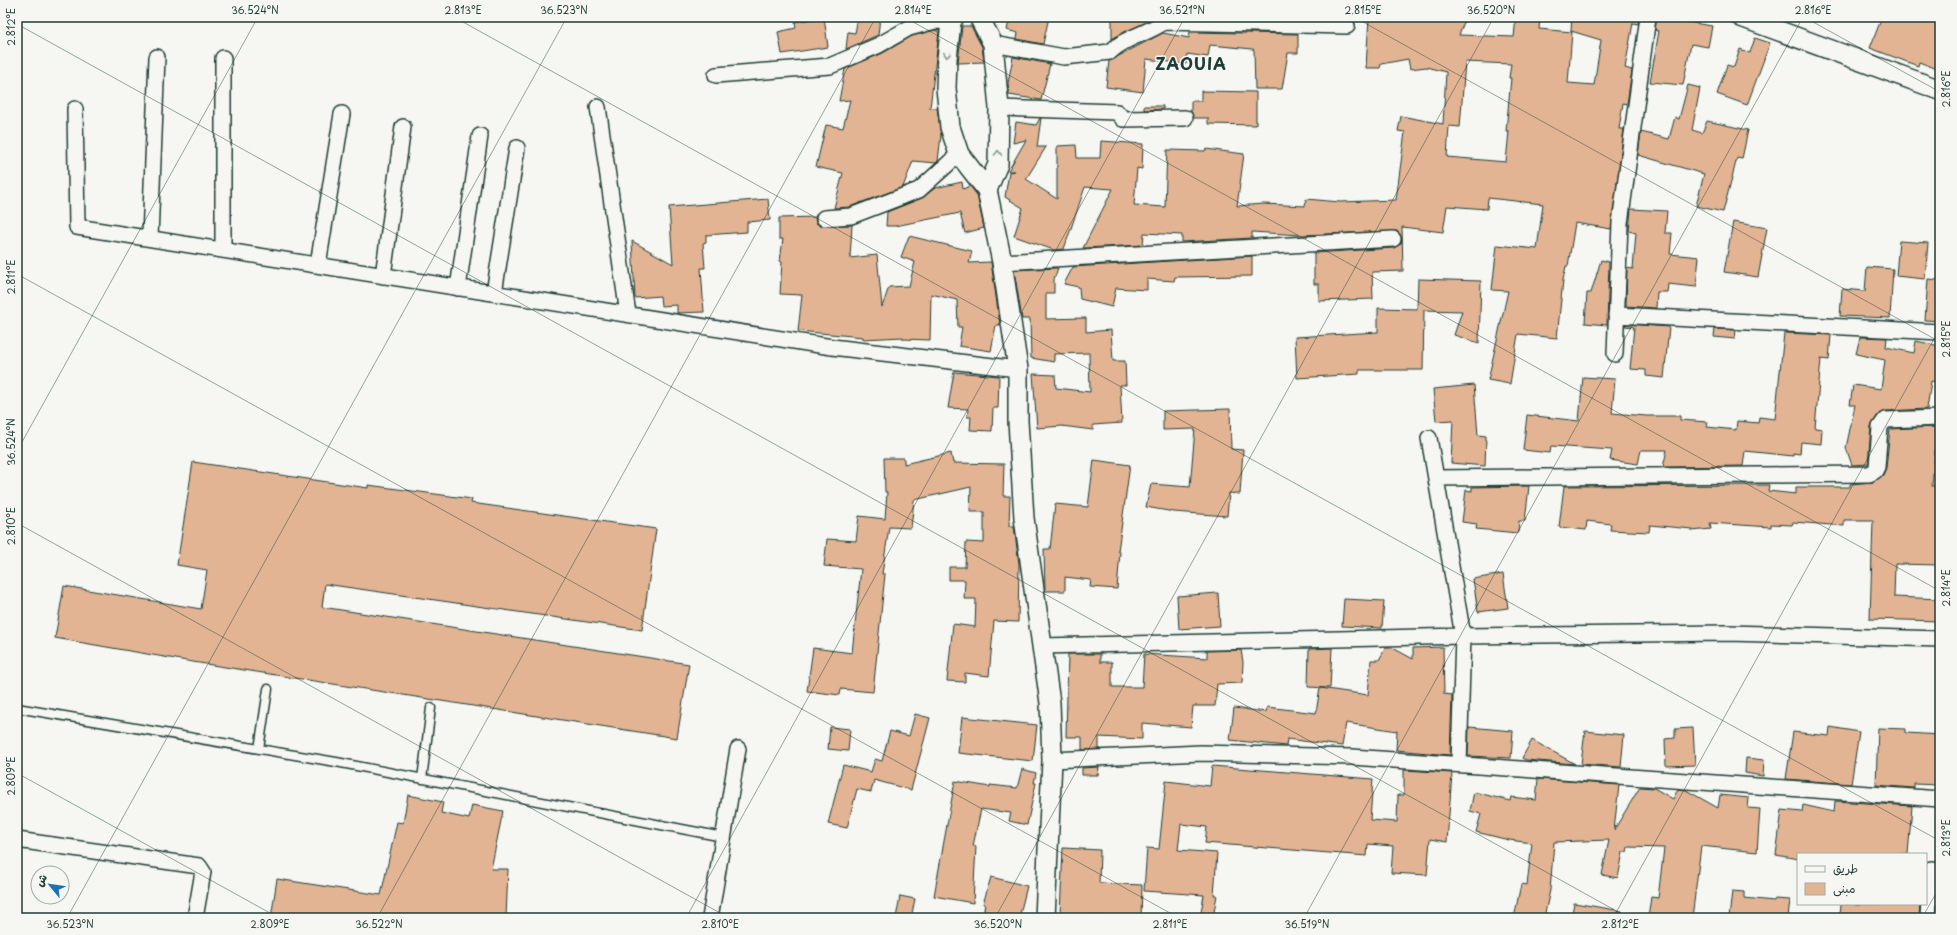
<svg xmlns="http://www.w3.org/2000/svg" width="1957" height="935" viewBox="0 0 1957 935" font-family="'Playpen Sans','Playpen Sans Arabic',sans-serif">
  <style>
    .building { fill: #e3b494; stroke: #1f3d34; fill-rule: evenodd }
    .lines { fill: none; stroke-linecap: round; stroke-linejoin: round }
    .service-casing { stroke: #1f3d34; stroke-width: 11 }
    .minor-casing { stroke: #1f3d34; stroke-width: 18 }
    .tertiary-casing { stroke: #1f3d34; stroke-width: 22 }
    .service { stroke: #f6f6f2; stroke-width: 8 }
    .minor { stroke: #f6f6f2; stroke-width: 15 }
    .tertiary { stroke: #f6f6f2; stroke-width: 19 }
    .oneway { stroke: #8a9a93 }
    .ticks { fill: none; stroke: #1f3d34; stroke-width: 1; stroke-opacity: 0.45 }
    .labels { text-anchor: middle; stroke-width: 3; stroke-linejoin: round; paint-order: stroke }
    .district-label { font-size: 16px; font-weight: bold; letter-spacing: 1px; fill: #1f3d34; stroke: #f6f6f2 }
    .neatline { fill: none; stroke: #1f3d34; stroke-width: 1.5 }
    .ticks-label { font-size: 10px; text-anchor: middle; fill: #1f3d34 }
  </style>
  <rect width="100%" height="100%" fill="#f6f6f2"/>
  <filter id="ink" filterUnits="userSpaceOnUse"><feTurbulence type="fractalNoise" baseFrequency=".025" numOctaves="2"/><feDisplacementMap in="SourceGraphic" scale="8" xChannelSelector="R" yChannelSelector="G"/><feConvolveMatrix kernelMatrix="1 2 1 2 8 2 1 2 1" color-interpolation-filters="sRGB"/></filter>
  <g filter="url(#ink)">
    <path class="building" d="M824 17 828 47 782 54 778 32 796 28 795 22Z
      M858 17H880L878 35 846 49 848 32 855 33Z
      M1010 17H1049L1043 44 1017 39 1018 33 1007 30Z
      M1112 17H1148V21L1112 39Z
      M1369 17H1466L1459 35 1514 37 1516 17H1540L1539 29 1572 32 1568 83 1594 85 1601 40 1571 31 1572 17H1639L1638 24 1633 23 1625 68 1632 70 1627 104 1623 103 1619 129H1624L1611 229 1575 223 1568 266H1566L1563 280 1557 338 1518 334 1510 384 1488 380 1508 291 1492 290 1497 245 1537 249 1543 204 1488 198 1487 209 1447 206 1443 232 1402 227 1403 271 1372 272 1373 299 1319 301V284H1314V253L1394 248 1401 243 1402 239 1397 231 1301 235 1252 232V238L1182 242V235L1144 233 1143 245 1083 248 1113 189 1085 187 1064 249 1054 250 1014 236 1023 208 1005 197 1009 172 1015 171H1008L1026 140 1013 143 1016 122 1036 125 1040 118H1041L1037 147H1046L1026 179 1057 199V146L1076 145 1077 158H1100L1101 141 1143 144 1142 169 1137 168 1134 205 1165 207 1167 150 1205 151 1206 149 1244 154 1237 206 1263 204 1305 206 1306 199 1340 202 1396 200 1405 132 1398 131 1401 116 1443 124 1446 72 1426 67 1410 69 1408 59 1381 64 1380 68H1366ZM1465 62 1511 64 1509 78H1511L1506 131H1509L1506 162 1447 157 1449 126 1460 127Z
      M1657 17 1712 26 1708 47 1691 44 1683 85 1650 82 1659 31 1655 30Z
      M1882 17H1932L1940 20V70L1919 62 1918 66 1870 48Z
      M962 26H971L982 47 984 62 958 63Z
      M935 30 939 32 930 108H937L941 135 938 161 936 163 913 161 903 187 849 207 834 208 843 173 816 167 826 125 843 128 850 100 839 101 845 69 883 53 912 36Z
      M1190 32 1298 34V53H1288L1282 89H1255L1254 50 1253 49 1210 45 1208 57 1187 54 1186 64 1146 59 1143 92 1106 87 1109 61 1163 33 1189 38Z
      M1755 38 1770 43 1747 105 1717 94 1727 65 1734 67 1740 49 1750 53Z
      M1013 57 1050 64 1041 100 1009 95 1008 83Z
      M1688 85 1700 88 1692 130 1702 133 1707 121 1748 130 1742 159 1737 158 1723 212 1696 206 1704 174 1638 155 1641 132 1669 139 1675 117 1679 119Z
      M1201 91 1256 92V125L1208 124V118H1194L1191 111V101H1201Z
      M1144 106H1163V109L1144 110Z
      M962 182 963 189 970 186 977 195 984 228 965 233 960 213 895 226H886L887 212 922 198 935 188Z
      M768 199 770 220 747 222V232L706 235V242L703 243 705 268H701L704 312 677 313V305L661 306 660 296 635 298 632 241 673 264 669 207Z
      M1631 209 1667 211 1665 233H1672L1670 254 1699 257 1696 287 1668 284 1667 292H1657L1656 308 1626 306 1627 268 1633 269 1636 233 1629 231Z
      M815 217 816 223 820 226 852 225 850 258 877 255 882 307 889 287 909 286 915 262 901 257 909 236 972 251 969 263 991 262 1000 325H996L991 351 959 346 962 327H958L957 300 931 294 930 340 903 339V337L863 339V337L798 331 802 295 780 294 782 262 780 261 783 239H779V218Z
      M1733 222 1767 228 1758 277 1724 272Z
      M1899 241 1928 243 1925 279 1896 276Z
      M1252 256V276L1175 277 1174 281 1147 279V290L1116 288 1112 307 1080 299 1079 287 1064 284 1073 267Z
      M1601 260 1609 262 1607 325 1585 323 1587 293H1591Z
      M1867 267 1893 269 1890 318 1840 316 1842 289 1865 291Z
      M1058 268 1054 279V293H1046V319L1086 318V332L1111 330 1113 361H1125L1126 385H1120L1122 423 1093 425V430L1062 426 1037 428 1033 374 1055 375 1056 388 1090 392 1089 353 1054 354V362L1031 358 1030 319H1022L1014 270Z
      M1418 279 1481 281 1479 343 1454 335 1462 311 1424 310 1423 370H1359V374L1297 378 1295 337 1378 332V308L1417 309Z
      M1928 279 1940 280V321L1925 320Z
      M1625 324 1669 327 1664 378 1646 376V370L1630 369 1634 327 1625 326Z
      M1715 329 1736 330 1735 339 1714 337Z
      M1784 333 1831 335 1829 360 1821 359 1815 428 1822 429 1821 444 1801 442 1800 454 1793 453V456L1745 451 1743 466 1663 467 1667 450H1641L1638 464 1610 460 1612 450 1551 446 1550 453 1523 450 1527 415 1579 421 1583 377 1615 379 1612 413 1646 416H1680V420L1708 422 1707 427 1736 430 1737 421 1758 423 1759 417 1775 419Z
      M1860 337 1887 338 1886 347 1914 353 1916 341 1940 346V383L1931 381 1927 409 1885 411 1878 415 1871 426 1868 464 1852 465 1846 448 1855 405H1850L1853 385 1881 389 1885 360 1856 354Z
      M954 372 999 376 998 408H993L992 431 970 430 971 417H967L968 409 948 408Z
      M1474 385 1478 435 1486 436 1485 466 1451 463 1453 420 1436 421 1433 389Z
      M1230 409 1231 449 1243 450 1240 494 1229 493 1227 516 1174 512 1146 507 1151 484 1190 487 1195 429 1163 430V411Z
      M1937 427 1932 486H1940V565L1895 564 1894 597 1940 599V621L1870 619 1873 520H1844V526L1793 522 1792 525 1771 524V527L1710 523 1711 529 1692 531V529L1650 525 1649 532 1610 530 1611 524 1587 521 1586 530 1559 527 1564 486 1769 485 1768 491 1796 494V487H1850V484L1873 482 1883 475 1886 468 1890 429Z
      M951 453 953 463 1004 464 1003 496H1010L1009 526H1014L1019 564 1018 622 994 621 989 676 965 673V682L947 681 953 624 975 627 976 599H964L965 580H949V567H965L966 542 984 543V512H970L971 487 914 500 911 528 889 527 882 574H885L873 692 841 689 840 695 807 691 813 648 852 653 861 569 824 566 827 539 856 541 859 516 885 519 887 492H885L884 458H904V464Z
      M1094 460 1130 465 1118 551 1120 552 1117 589 1090 587 1091 580 1065 577V591H1045L1044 549H1050L1055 504 1088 507Z
      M193 462 368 488V485L472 499 471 503 656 529 642 630 325 584 322 607 689 664 677 738 193 662 55 638 64 586 201 609 207 570 177 565Z
      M1529 486 1525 521H1519L1518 533 1476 529 1477 524 1462 522 1466 490 1472 491V487Z
      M1503 574 1508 608 1478 612 1473 579Z
      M1218 593 1220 626 1179 629 1177 596Z
      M1344 599 1384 601 1382 628 1342 626Z
      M1386 647H1391L1413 659V648L1443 647 1444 694 1452 695 1450 755 1396 750 1397 731 1346 723 1342 746 1287 739 1286 746 1230 740 1234 708 1266 712 1267 707 1316 713 1320 688 1368 695 1371 660H1379Z
      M1332 648 1330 688 1308 687 1309 649Z
      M1241 650 1243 662 1242 683 1217 684 1215 706H1193L1191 727 1142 723V739L1099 737V749L1082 750V737H1066L1068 654H1100V662H1112V687H1142L1144 654 1207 658V651Z
      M915 714 930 718 911 790 874 780 871 792 857 789 847 828 828 824 843 765 871 772 875 759 882 761 890 731 909 736Z
      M962 717 1037 725 1033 761 958 753Z
      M830 727 850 729 848 751 828 749Z
      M1469 727 1513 731 1511 758 1468 756Z
      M1830 727 1859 732 1851 784 1786 779 1793 732 1829 736Z
      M1693 728 1695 765 1666 766 1665 739 1675 738V729Z
      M1878 728 1906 729V733L1940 735V785L1914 784V788L1876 785Z
      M1585 731 1624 735 1621 767 1581 764Z
      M1532 740 1575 764 1526 760 1522 758Z
      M1746 758 1764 760 1763 776 1745 773Z
      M1212 766 1373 779 1370 820 1397 822 1398 795H1404V770L1452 773 1447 842 1430 839 1427 875 1391 873 1393 846 1368 844 1367 856 1205 843 1207 827 1181 824 1178 850 1217 853 1214 895H1217L1213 918H1200L1204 895 1144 891 1147 848 1159 849 1166 781 1210 786Z
      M1099 767 1098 775H1082V768Z
      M1022 769 1036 773 1034 783H1036L1027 825 1009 821 1011 813 981 809 973 846H976L973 903 934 896 955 781 990 787V785L1017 788Z
      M1538 779 1619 785 1614 830 1640 787 1654 788 1673 799 1678 789 1686 790 1718 808 1720 795 1749 798 1748 808 1760 809 1757 852 1701 846 1692 918H1648L1651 897 1658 898 1664 848 1628 847 1627 852H1623L1618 878 1602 875 1609 840 1554 842 1550 890 1544 918H1514L1521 884 1527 885 1532 843 1509 840 1476 832 1481 814 1470 811 1474 792 1510 801 1511 797 1536 800Z
      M408 795 443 802 441 813 469 819 472 805 503 811 491 869H508L506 918H271L277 879 381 895 397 822 403 823Z
      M1835 801 1912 806 1908 854H1798V859L1776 855 1782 810 1802 812 1803 805 1834 812Z
      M1063 848 1100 850 1099 883 1142 885 1141 918 1060 914Z
      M991 877 1027 886 1019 918H995L983 915 985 904H983Z
      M1732 891 1744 892V898L1774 901 1775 899 1790 900 1788 918H1729Z
      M900 896 915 899 911 918H896Z
      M1574 903 1622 911V918H1571Z
      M1840 904H1920L1919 918H1839Z"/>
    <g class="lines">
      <defs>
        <path id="service" d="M17 708 336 762 723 837
          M259 749 268 689
          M422 779 431 708"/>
        <path id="minor" d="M993 44 1064 57 1110 52C1125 37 1147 34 1164 22L1347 26
          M716 75 830 66 879 45 909 28 935 21 951 22
          M598 107 628 314
          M999 108 1117 112 1123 119 1185 118
          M75 109 77 227 832 347 1018 369
          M824 218 851 216 919 190 959 154
          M150 238 157 57
          M223 250V58
          M1002 262 1393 239
          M318 265 342 114
          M383 276 403 127
          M458 288 480 136
          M494 293 517 148
          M1616 315 1940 332
          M1615 354 1620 223 1648 17
          M1429 438 1463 636 1459 764
          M1436 478 1869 474 1875 471 1877 467 1880 427 1885 420 1940 418
          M1042 646 1463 636 1728 633 1940 639
          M1052 760 1201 753 1352 757 1940 799
          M17 840 199 866 203 872 195 918
          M710 918 738 749
          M1928 918 1931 869 1940 870"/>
        <path id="tertiary" d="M954 17 951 22 947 59 946 88 950 127 959 154 987 190 1002 262 1018 369V421L1024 518 1050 703 1052 760 1045 918
          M979 17 993 44 999 108 998 164 987 190
          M1741 17 1940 90"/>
      </defs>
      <use href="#service" class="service-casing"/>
      <use href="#minor" class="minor-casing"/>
      <use href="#tertiary" class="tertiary-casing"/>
      <use href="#service" class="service"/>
      <use href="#minor" class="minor"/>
      <use href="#tertiary" class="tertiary"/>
    </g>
    <defs><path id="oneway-chevron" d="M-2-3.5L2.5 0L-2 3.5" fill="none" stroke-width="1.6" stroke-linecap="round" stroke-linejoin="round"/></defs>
    <g class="oneway">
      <use href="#oneway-chevron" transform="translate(947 55) rotate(96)"/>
      <use href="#oneway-chevron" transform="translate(998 153) rotate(-89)"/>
    </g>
  </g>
  <path class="ticks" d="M454 17 1940 841M904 17 1940 591M1354 17 1940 342M1804 17 1940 92M17 24 1629 918M17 274 1179 918M17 451 258 17M17 523 729 918M17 773 279 918M67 918 567 17M377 918 876 17M686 918 1185 17M995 918 1494 17M1304 918 1803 17M1613 918 1940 328M1922 918 1940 886"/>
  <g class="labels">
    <g class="district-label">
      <text x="1191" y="70">ZAOUIA</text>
    </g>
  </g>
  <rect width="1957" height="935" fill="none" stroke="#f6f6f2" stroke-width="44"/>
  <rect x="1797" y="853" width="130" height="52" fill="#f6f6f2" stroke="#a0aca6"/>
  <rect x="1805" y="866" width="20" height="6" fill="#f6f6f2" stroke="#a0aca6"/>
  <text x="1833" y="873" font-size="12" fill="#1f3d34">طريق</text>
  <rect x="1805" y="883" width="20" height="12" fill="#e3b494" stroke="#a0aca6"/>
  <text x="1833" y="893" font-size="12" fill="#1f3d34">مبنى</text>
  <g transform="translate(50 885) rotate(299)"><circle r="19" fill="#f6f6f2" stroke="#a0aca6"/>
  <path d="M0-3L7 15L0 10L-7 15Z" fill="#1f6fb2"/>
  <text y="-6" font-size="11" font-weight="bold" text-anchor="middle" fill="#1f3d34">ش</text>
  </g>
  <rect x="22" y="22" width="1913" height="891" class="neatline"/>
  <g class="ticks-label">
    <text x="255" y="14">36.524°N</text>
    <text x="463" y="14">2.813°E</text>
    <text x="564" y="14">36.523°N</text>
    <text x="913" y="14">2.814°E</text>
    <text x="1182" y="14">36.521°N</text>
    <text x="1363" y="14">2.815°E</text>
    <text x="1491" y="14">36.520°N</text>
    <text x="1813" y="14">2.816°E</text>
    <text transform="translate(11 27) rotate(-90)" y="4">2.812°E</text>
    <text transform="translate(1946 89) rotate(-90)" y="4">2.816°E</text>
    <text transform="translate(11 277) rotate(-90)" y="4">2.811°E</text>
    <text transform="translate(1946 339) rotate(-90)" y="4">2.815°E</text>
    <text transform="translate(11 442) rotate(-90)" y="4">36.524°N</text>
    <text transform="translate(11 526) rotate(-90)" y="4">2.810°E</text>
    <text transform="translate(1946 588) rotate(-90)" y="4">2.814°E</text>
    <text transform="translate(11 776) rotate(-90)" y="4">2.809°E</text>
    <text transform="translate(1946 838) rotate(-90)" y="4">2.813°E</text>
    <text x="70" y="928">36.523°N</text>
    <text x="270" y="928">2.809°E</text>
    <text x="379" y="928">36.522°N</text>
    <text x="720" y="928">2.810°E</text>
    <text x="998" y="928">36.520°N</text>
    <text x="1170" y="928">2.811°E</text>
    <text x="1307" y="928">36.519°N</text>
    <text x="1620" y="928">2.812°E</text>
  </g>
</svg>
